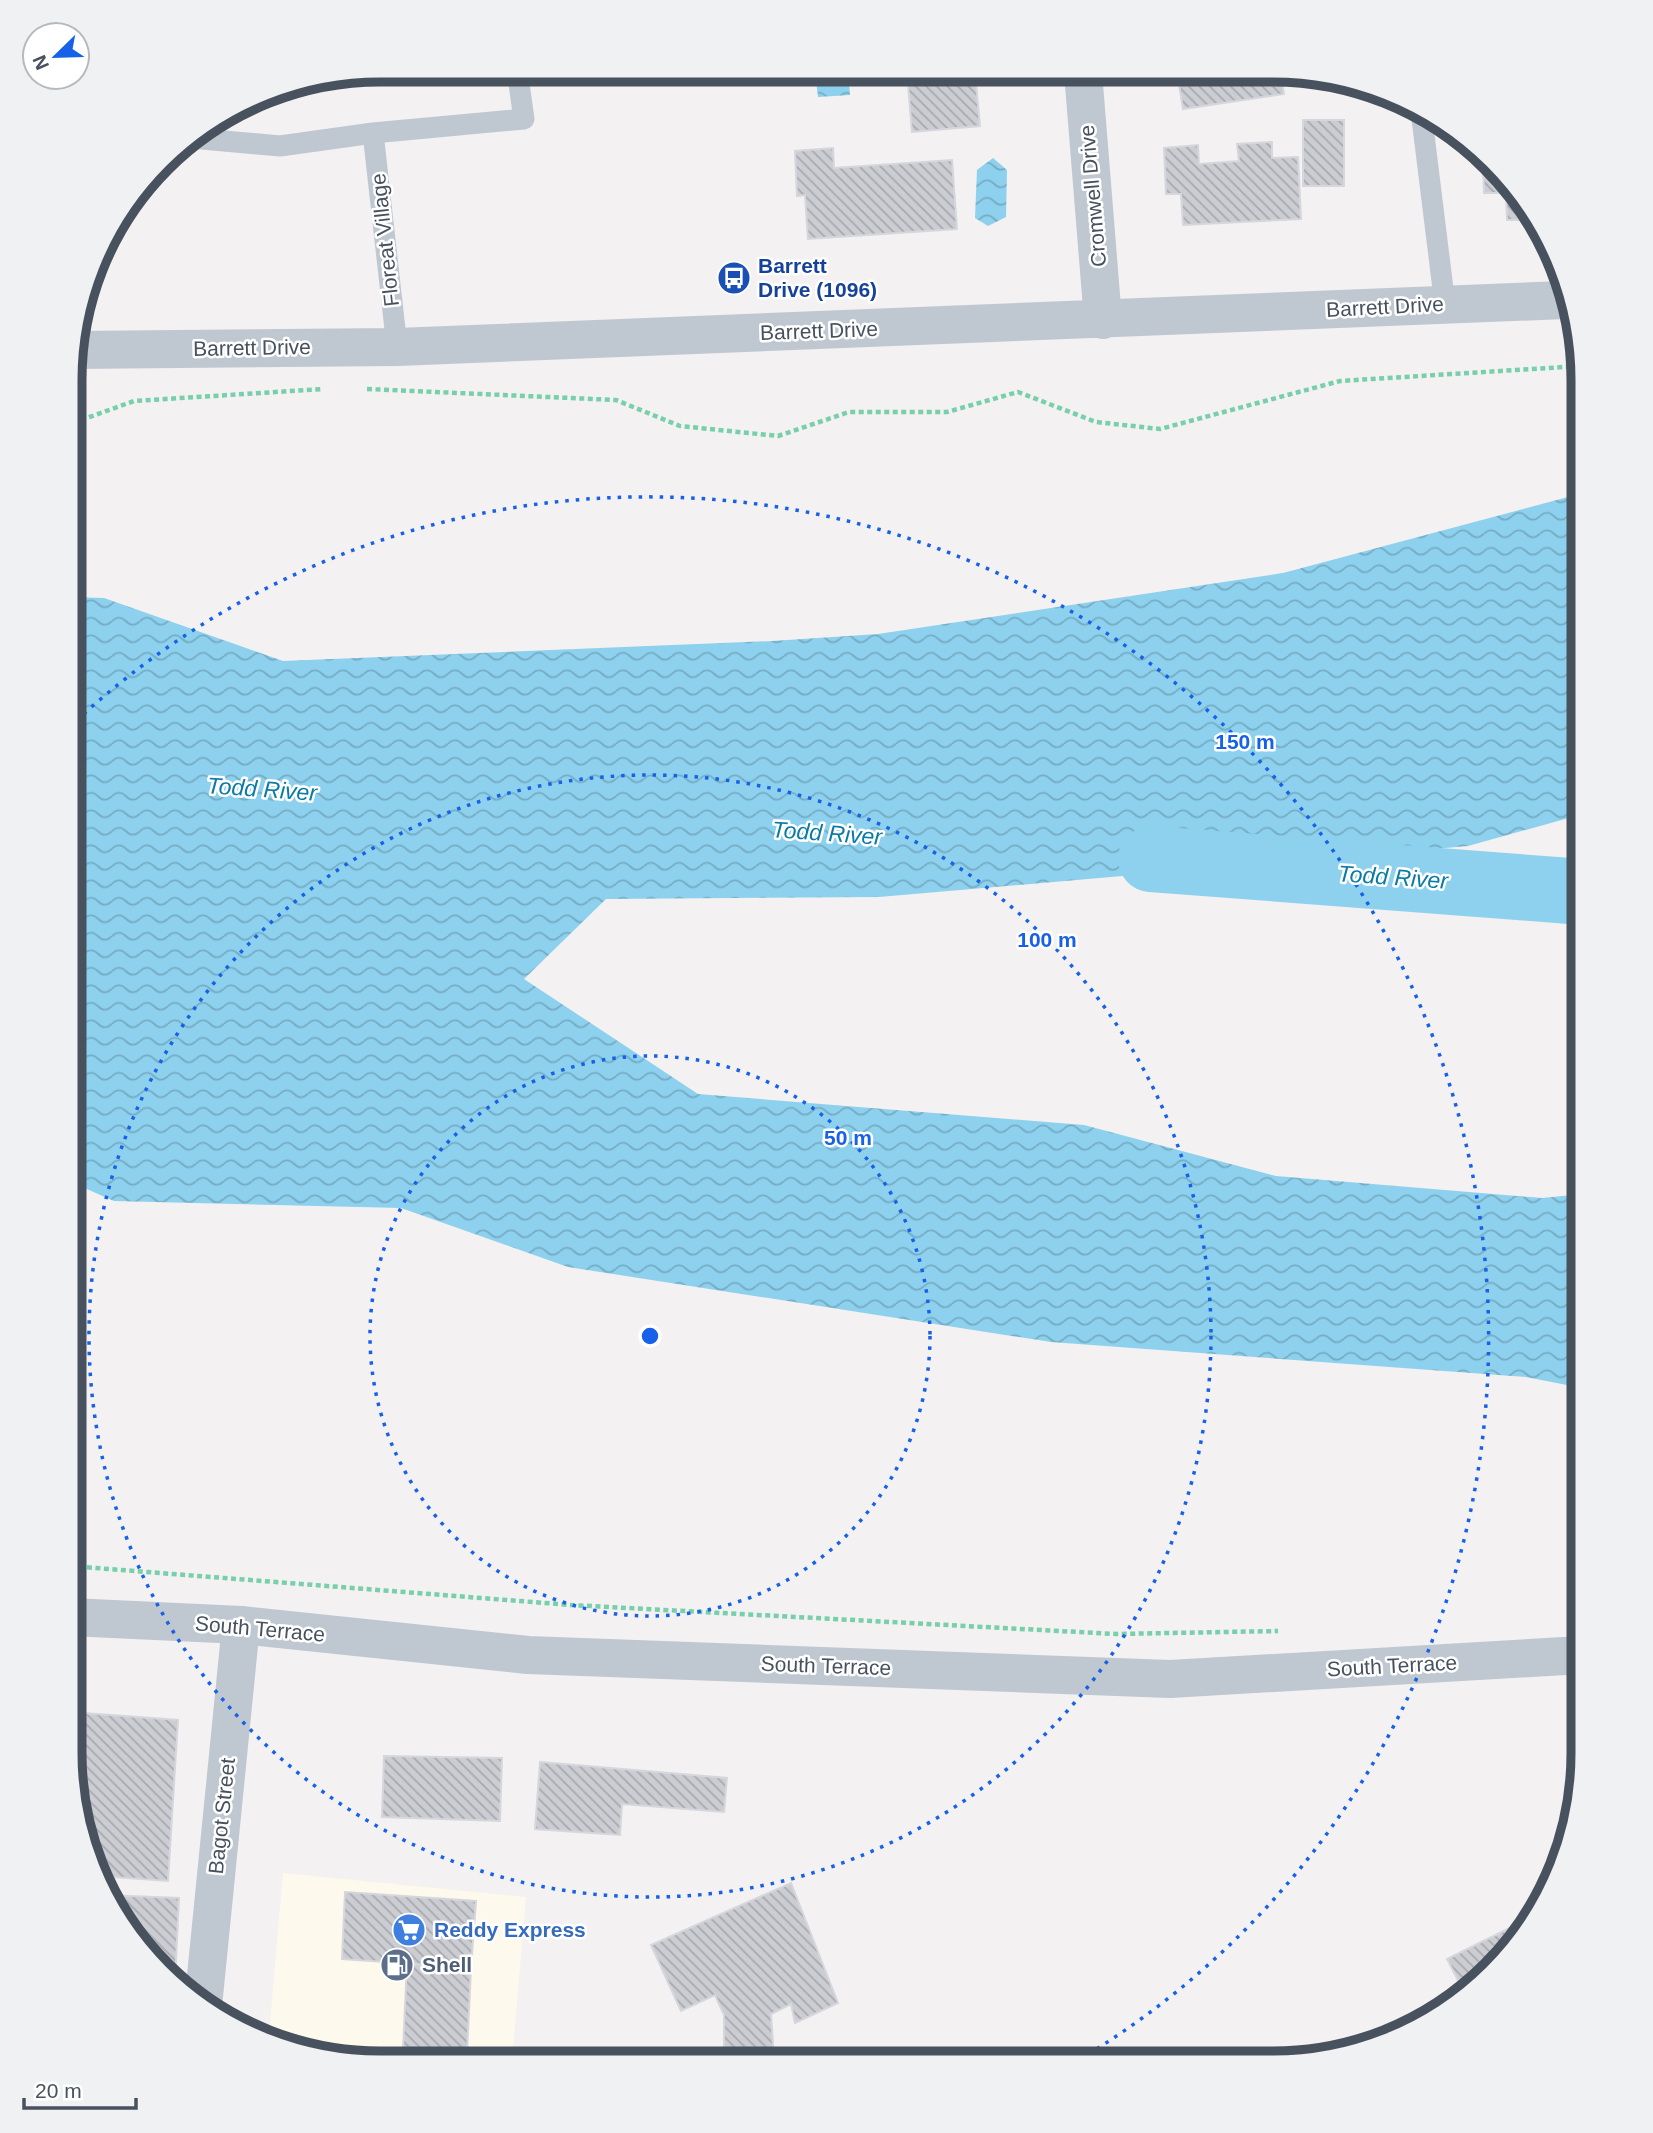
<svg xmlns="http://www.w3.org/2000/svg" width="1653" height="2133" viewBox="0 0 1653 2133" font-family="Helvetica,sans-serif">
  <style>
    .commercial { fill: #fdf9ec }
    .water { fill: url(#water-waves) }
    .lines { fill: none; stroke-linecap: round; stroke-linejoin: round }
    .river { stroke: #8dd1ee; stroke-width: 66 }
    .building { fill: url(#building-back-hatch); stroke: #d5d7dc; stroke-width: 2 }
    .path { stroke: #77cfab; stroke-width: 4.5; stroke-dasharray: 5 3.5; stroke-linecap: butt }
    .service { stroke: #bfc7d0; stroke-width: 21 }
    .minor { stroke: #bfc7d0; stroke-width: 38 }
    .tertiary { stroke: #bfc7d0; stroke-width: 38 }
    .ring { fill: none; stroke: #1761e8; stroke-width: 3.5; stroke-dasharray: 3.5 7 }
    .labels { text-anchor: middle; stroke-width: 5; stroke-linejoin: round; paint-order: stroke }
    .street-label { font-size: 21px; fill: #48525f; stroke: #fff }
    .transit-label { font-size: 21px; font-weight: bold; fill: #164399; stroke: #fff; text-anchor: start }
    .shop-label { font-size: 21px; font-weight: bold; fill: #366cbe; stroke: #fff; text-anchor: start }
    .service-label { font-size: 21px; font-weight: bold; fill: #4e5e75; stroke: #fff; text-anchor: start }
    .water-label { font-size: 23px; font-style: italic; fill: #0a7aa8; stroke: #fff }
    .rim { fill: none; stroke: #48525f; stroke-width: 9 }
    .centre { fill: #1761e8; stroke: #fff; stroke-width: 3.5 }
    .ring-label { font-size: 21px; text-anchor: middle; font-weight: bold; fill: #1761e8; stroke: #fff; stroke-width: 5; stroke-linejoin: round; paint-order: stroke }
  </style>
  <defs>
    <pattern id="water-waves" width="16" height="10" patternUnits="userSpaceOnUse" patternTransform="scale(1.75)"><rect width="16" height="10" fill="#8dd1ee"/><path d="M0 5q4-4 8 0t8 0" fill="none" stroke="#75acc4"/></pattern>
    <pattern id="building-back-hatch" width="6" height="6" patternUnits="userSpaceOnUse" patternTransform="scale(1.75)"><rect width="6" height="6" fill="#cbcdd3"/><path d="M-1 5l2 2M0 0l6 6M5-1l2 2" fill="none" stroke="#a7a9ae"/></pattern>
  </defs>
  <rect width="100%" height="100%" fill="#f3f1f1"/>
  <path class="commercial" d="M283 1873 526 1897 512 2061 340 2060 269 2034Z"/>
  <path class="water" d="M815 71H848L850 95 818 97Z
    M993 158 1007 170 1006 217 988 226 975 218 977 170Z
    M1583 493V814L1468 846 879 897 606 899 524 979 698 1094 1084 1125 1276 1176 1542 1198 1583 1194 1582 1388 1526 1377 1051 1342 568 1267 401 1208 114 1201 71 1182 72 597 104 598 283 661 772 641 878 634 1283 573Z"/>
  <g class="lines">
    <path class="river" d="M1151 859 1583 892"/>
  </g>
  <path class="building" d="M907 72H975L980 126 912 132Z
    M1177 72 1280 73 1284 94 1183 109Z
    M1303 120H1344V186H1303Z
    M1272 142V158L1298 157 1301 219 1183 225 1181 194H1166L1164 148 1198 145 1199 164 1239 161 1237 144Z
    M833 148 834 168 952 160 957 229 808 239 805 195 797 196 795 151Z
    M1483 160 1532 220H1507L1506 193H1484Z
    M70 1712 178 1720 168 1881 99 1876 70 1753Z
    M384 1756 502 1758 500 1821 382 1817Z
    M540 1762 727 1778 724 1812 622 1804 620 1835 535 1829Z
    M791 1883 838 2003 795 2023 791 2004 771 2014 774 2058H724V2015L715 1995 681 2011 651 1945Z
    M345 1892 476 1901 471 1968 342 1959Z
    M105 1895 179 1898 175 1982 147 1958Z
    M1536 1915 1531 1926 1478 1986 1465 1994 1447 1959Z
    M407 1964 471 1968 467 2053 403 2049Z"/>
  <g class="lines">
    <path class="path" d="M367 389 616 400 680 426 778 436 849 412H947L1018 392 1096 422 1160 429 1340 381 1580 366
      M73 423 134 401 323 389
      M70 1566 571 1605 1116 1634 1278 1631"/>
    <path class="service" d="M1421 111 1445 305
      M191 138 280 146 373 133
      M397 347 373 133 524 119 517 70"/>
    <path class="minor" d="M1083 72 1103 320
      M73 350 397 347 1564 300
      M203 2006 241 1625"/>
    <path class="tertiary" d="M70 1617 241 1625 528 1655 1170 1679 1582 1655"/>
  </g>
  <g class="ring">
    <circle cx="650" cy="1336" r="280"/>
    <circle cx="650" cy="1336" r="561"/>
    <path d="M76 721A841 841 0 1 1 1077 2061"/>
  </g>
  <defs>
    <symbol id="bus-disc" viewBox="-11 -11 22 22"><circle r="9.5" fill="#1a4fb4" stroke="#fff"/><path d="M-5-6H5V4H4V6H2V4H-2V6H-4V4H-5ZM-3.5-4V0h7V-4ZM-3.5 1.2v1.5H-2V1.2ZM2 1.2v1.5H3.5V1.2Z" fill="#fff"/></symbol>
    <symbol id="supermarket-disc" viewBox="-11 -11 22 22"><circle r="9.5" fill="#3f7fe0" stroke="#fff"/><path d="M-6-5.5h2.5l.6 2H6L4.5 2H-2.5L-4.4-4H-6ZM-1.5 3.2a1.3 1.3 0 1 0 .1 0ZM3 3.2a1.3 1.3 0 1 0 .1 0Z" fill="#fff"/></symbol>
    <symbol id="fuel-disc" viewBox="-11 -11 22 22"><circle r="9.5" fill="#5c6f8a" stroke="#fff"/><path d="M-5.5-6h7V0h2V4h1.3V-2.5L3-4.5l.8-.8L6-3V5H2.5V1h-1V6h-7ZM-4.2-4.7v3.2H.2V-4.7Z" fill="#fff"/></symbol>
  </defs>
  <g fill-rule="evenodd">
    <use href="#bus-disc" x="715" y="259" width="38" height="38"/>
    <use href="#supermarket-disc" x="390" y="1911" width="38" height="38"/>
    <use href="#fuel-disc" x="378" y="1946" width="38" height="38"/>
  </g>
  <g class="labels">
    <g class="street-label">
      <text transform="translate(1093 196) rotate(-95)" y="7">Cromwell Drive</text>
      <text transform="translate(385 240) rotate(-96)" y="7">Floreat Village</text>
      <text transform="translate(1385 307) rotate(-3)" y="7">Barrett Drive</text>
      <text transform="translate(819 331) rotate(-2)" y="7">Barrett Drive</text>
      <text transform="translate(252 348) rotate(-1)" y="7">Barrett Drive</text>
      <text transform="translate(260 1629) rotate(5)" y="7">South Terrace</text>
      <text transform="translate(826 1666) rotate(2)" y="7">South Terrace</text>
      <text transform="translate(1392 1666) rotate(-3)" y="7">South Terrace</text>
      <text transform="translate(222 1816) rotate(-84)" y="7">Bagot Street</text>
    </g>
    <g class="transit-label">
      <text x="758" y="273">Barrett<tspan x="758" dy="24">Drive (1096)</tspan></text>
    </g>
    <g class="shop-label">
      <text x="434" y="1937">Reddy Express</text>
    </g>
    <g class="service-label">
      <text x="422" y="1972">Shell</text>
    </g>
    <g class="water-label">
      <text transform="translate(262 789) rotate(4)" y="8">Todd River</text>
      <text transform="translate(827 833) rotate(4)" y="8">Todd River</text>
      <text transform="translate(1393 877) rotate(4)" y="8">Todd River</text>
    </g>
  </g>
  <path d="M0 0H1653V2133H0ZM380 82H1273A298 298 0 0 1 1571 380V1753A298 298 0 0 1 1273 2051H380A298 298 0 0 1 82 1753V380A298 298 0 0 1 380 82Z" fill="#f0f1f2" fill-rule="evenodd"/>
  <path class="rim" d="M380 82H1273A298 298 0 0 1 1571 380V1753A298 298 0 0 1 1273 2051H380A298 298 0 0 1 82 1753V380A298 298 0 0 1 380 82Z"/>
  <circle cx="650" cy="1336" r="10" class="centre"/>
  <g class="ring-label">
    <text x="1245" y="749">150 m</text>
    <text x="1047" y="947">100 m</text>
    <text x="848" y="1145">50 m</text>
  </g>
  <g transform="translate(56 56) rotate(247)"><circle r="33" fill="#ffffff" stroke="#b6babf" stroke-width="2"/>
  <path d="M0-5L12 26L0 18L-12 26Z" fill="#1761e8"/>
  <text y="-10" font-size="19" font-weight="bold" text-anchor="middle" fill="#48525f">N</text>
  </g>
  <path d="M24 2098v10h112v-10" fill="none" stroke="#48525f" stroke-width="3.5"/>
  <text x="35" y="2098" font-size="21" fill="#48525f" stroke="#ffffff" stroke-width="5" paint-order="stroke">20 m</text>
</svg>
